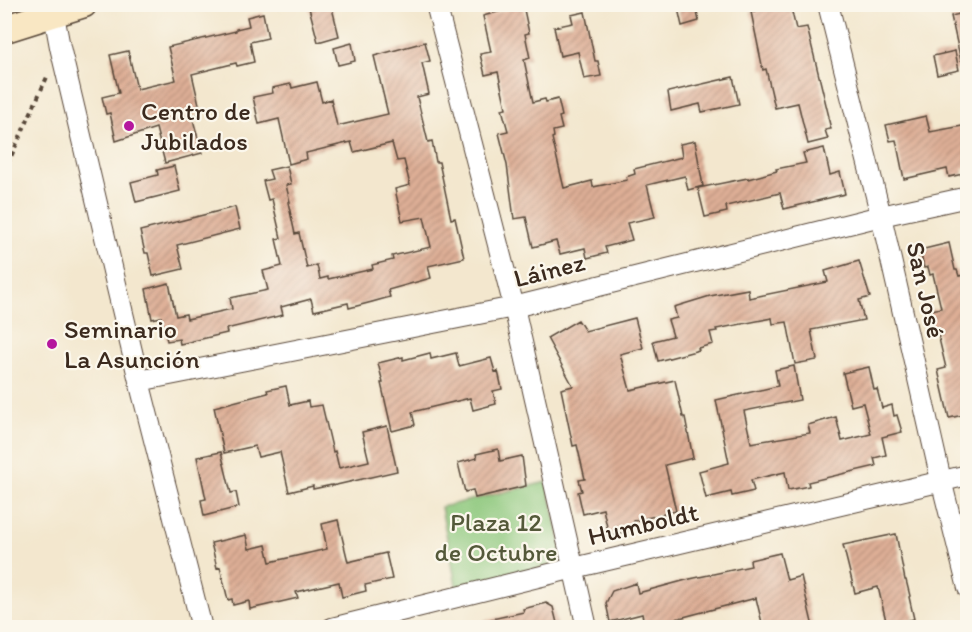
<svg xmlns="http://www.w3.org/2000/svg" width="972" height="632" viewBox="0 0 972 632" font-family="Itim,sans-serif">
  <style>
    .park { fill: #8dc87d; stroke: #64794e; stroke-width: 1.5 }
    .building { fill: url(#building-hatch) }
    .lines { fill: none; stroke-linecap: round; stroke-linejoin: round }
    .street-casing { stroke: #574638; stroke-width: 22 }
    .secondary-casing { stroke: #574638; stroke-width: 30 }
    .path { stroke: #574638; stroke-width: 4; stroke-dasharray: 4.5 4.5; stroke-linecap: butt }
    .street { stroke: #fff; stroke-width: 20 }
    .secondary { stroke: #f9e7c3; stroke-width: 27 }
    .poi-dot { fill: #b5179e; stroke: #fbf7ec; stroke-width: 2 }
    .labels { text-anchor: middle; stroke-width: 4.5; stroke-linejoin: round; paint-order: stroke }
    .poi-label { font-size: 26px; fill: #3b2a1e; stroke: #fbf7ec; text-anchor: start }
    .street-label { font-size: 26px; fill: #3b2a1e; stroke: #fbf7ec }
    .park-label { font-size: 26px; fill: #54593a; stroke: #fbf7ec }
  </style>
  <defs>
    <pattern id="building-hatch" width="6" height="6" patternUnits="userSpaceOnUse" patternTransform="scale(1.5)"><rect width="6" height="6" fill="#deaf96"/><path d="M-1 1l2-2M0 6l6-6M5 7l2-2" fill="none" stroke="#b58f7a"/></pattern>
  </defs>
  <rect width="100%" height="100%" fill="#fbf7ec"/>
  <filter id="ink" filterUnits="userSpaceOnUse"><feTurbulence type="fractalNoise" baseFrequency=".0167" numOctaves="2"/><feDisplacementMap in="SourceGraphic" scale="12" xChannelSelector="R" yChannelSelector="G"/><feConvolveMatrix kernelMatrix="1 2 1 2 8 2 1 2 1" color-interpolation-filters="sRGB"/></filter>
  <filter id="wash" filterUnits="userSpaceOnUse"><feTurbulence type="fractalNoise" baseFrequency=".008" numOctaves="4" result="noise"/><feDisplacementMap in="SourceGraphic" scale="24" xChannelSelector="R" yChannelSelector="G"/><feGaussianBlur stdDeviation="1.35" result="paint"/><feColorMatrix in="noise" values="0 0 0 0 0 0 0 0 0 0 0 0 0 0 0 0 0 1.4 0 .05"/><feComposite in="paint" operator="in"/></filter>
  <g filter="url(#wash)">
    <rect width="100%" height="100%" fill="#f3e7ce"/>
    <path class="park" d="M547 482 565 562 457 590 441 507Z"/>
    <g id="blocks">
      <path class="building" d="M308 4H331L339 36 318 42Z
        M677 4H695L699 21 682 26Z
        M781 4H790L796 29 807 27 829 117H828L831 129 825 130 828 139 808 144 798 103 775 108 766 69 763 70 751 12Z
        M523 5 529 33 525 34 530 58 524 60 533 102 545 99 546 102 558 99 562 116 559 117 562 129 553 131 554 137 552 138 564 188 592 181 593 187 627 180 626 177 635 174 634 169 682 157 680 144 695 141 703 186 688 190 685 176 647 185 655 217 627 223 632 240 605 247 607 253 587 258 585 248 560 254 556 241 533 247 526 217 514 219 507 165 499 133 508 131 502 109 506 108 498 72 485 75 480 54 491 52 483 16Z
        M585 12 595 61H598L601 76 584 79 578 52 560 56 554 27 573 23 571 15Z
        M968 12V60L961 61 951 16Z
        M263 13 268 38 250 42 254 62 237 66 236 63 192 74 201 113 192 116 202 153 165 163 156 128 116 141 110 113 106 114 102 97 119 93 110 55 128 51 137 89 176 80 168 47 236 31V29L249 26 247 17Z
        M425 42 430 61 422 63 429 94 417 97 428 142 432 141 436 162H439L451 219 455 218 464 258 428 266 431 278 388 290 390 297 372 302 349 308 348 303 314 311 311 299 281 307 283 315 226 329 227 333 180 344 179 339 167 341 161 317 152 319 146 289 169 283 176 316 186 314 187 319 232 309 230 298 268 290 263 271 282 266 276 239 281 238 272 199 268 200 263 181 272 179 269 170 287 166 291 184 286 185 290 202H288L295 234 299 233 307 268 317 265 320 279 328 277V279L373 269 372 265 393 260 392 256 431 247 424 217 402 221 395 189 410 185 404 160 397 161 392 143 354 152 351 142 306 153 307 159 289 164 279 119 259 124 253 97 273 93 272 88 291 84 292 88 317 82 322 102 331 99 337 126 388 114 374 56Z
        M352 43 355 61 338 65 334 48Z
        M955 51 959 70 937 75 933 56Z
        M733 77 739 104 702 112 700 104 671 111 668 92Z
        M926 116 930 132 968 125V167L962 168 963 174 949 177 947 169 904 179 896 140 890 141 886 125Z
        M824 148 830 175 840 172 845 194 784 209 780 193 726 206 727 212 705 217 698 188 748 178V179L777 171 776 169 806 163 803 153Z
        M174 166 180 191 136 202 131 182 158 175 157 170Z
        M235 207 240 229 177 245 183 269 153 276 148 253H145L140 231Z
        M949 243 955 270H957L959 276 968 274V354L963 355 968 376V414L949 418 938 370 946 368 937 330 931 331 927 311 941 308 933 274 930 275 928 267 924 268 920 250Z
        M859 261 870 297 859 300 864 320 811 330 817 360 795 364 787 322 773 324 772 318 716 329 717 331 710 332 713 344 698 348 699 350 658 361 653 341 673 336 668 320 677 318 674 307 710 296 748 289 749 298 828 282 825 271Z
        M635 318 643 348 620 354 630 390 675 380 683 417H685L693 458 665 465 676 511 634 521 636 529 609 536 603 509 583 514 578 492 582 491 579 480 585 479 577 445 573 446 561 389 573 386 547 338 578 320 585 331Z
        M430 353 431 359 456 353 459 366 491 358 495 372 498 371 502 389 493 391 496 404 473 410 470 398 412 412 415 425 392 431 381 383H383L378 363 403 357V360Z
        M794 366 800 400 744 411 751 443 810 433 808 425 836 417 842 441 871 434 863 403 851 406 843 373 869 367 874 390 877 389 882 408 892 405 894 416 897 415 902 432 882 437 886 455 874 458 876 466 808 482 809 486 788 490 785 472 751 480 754 491 732 496 731 492 706 498 699 471 729 463 716 400 778 386 775 370Z
        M286 386 290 405 308 401 309 407 322 405 333 452 335 451 339 468 369 461 362 432 387 426 397 471 332 486V485L313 489V486L289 492 280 452 258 457 255 446 224 453 214 407 268 393 267 390Z
        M498 449 500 461 522 456 526 486 475 498 473 490 465 492 458 463 477 458 476 454Z
        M221 452 231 493 236 492 239 507 204 516 201 500 206 499 197 457Z
        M338 520 348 562 386 553 392 579 365 585 366 591 342 597 339 582 296 592 298 598 250 609 249 601 233 605 232 599 228 600 220 567 217 568 211 543 246 535 249 549 266 545 270 562 327 549 322 524Z
        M896 534 905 580H906L910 596 909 597 914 619 887 625 878 587 855 593 843 545Z
        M780 553 787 580 801 576 813 627H763L756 598 672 620 666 622 668 627H645L642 614 610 622 606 603 612 591 636 583 638 593 690 579 751 566 750 560Z
        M546 603 553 607 558 627H484L483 621 524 612 523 609Z"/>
    </g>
  </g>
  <g filter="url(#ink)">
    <use href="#blocks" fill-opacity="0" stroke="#574638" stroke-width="1.5"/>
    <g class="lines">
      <defs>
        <path id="street" d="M52 4 60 47 139 381 202 628
          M436 4 514 307 587 628
          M828 4 881 216 941 480 968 588
          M139 381 514 307 881 216 968 197
          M332 628 574 568 968 475"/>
        <path id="secondary" d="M4 29 83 4"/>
      </defs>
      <use href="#street" class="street-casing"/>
      <use href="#secondary" class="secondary-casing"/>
      <path class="path" d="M4 172 47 77"/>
      <use href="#street" class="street"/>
      <use href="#secondary" class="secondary"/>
    </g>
  </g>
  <g class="poi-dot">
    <circle cx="129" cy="126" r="6"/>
    <circle cx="52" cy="344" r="6"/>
  </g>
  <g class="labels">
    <g class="poi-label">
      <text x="141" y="120">Centro de<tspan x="141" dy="30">Jubilados</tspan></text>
      <text x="64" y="338">Seminario<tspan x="64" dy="30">La Asunción</tspan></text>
    </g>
    <g class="street-label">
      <text transform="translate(549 270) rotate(-14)" y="9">Láinez</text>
      <text transform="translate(926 290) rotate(77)" y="9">San José</text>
      <text transform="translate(643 524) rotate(-13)" y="9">Humboldt</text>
    </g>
    <g class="park-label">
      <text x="496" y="531">Plaza 12<tspan x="496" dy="30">de Octubre</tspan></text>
    </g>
  </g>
  <rect width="972" height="632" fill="none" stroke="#fbf7ec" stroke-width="24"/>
</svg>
